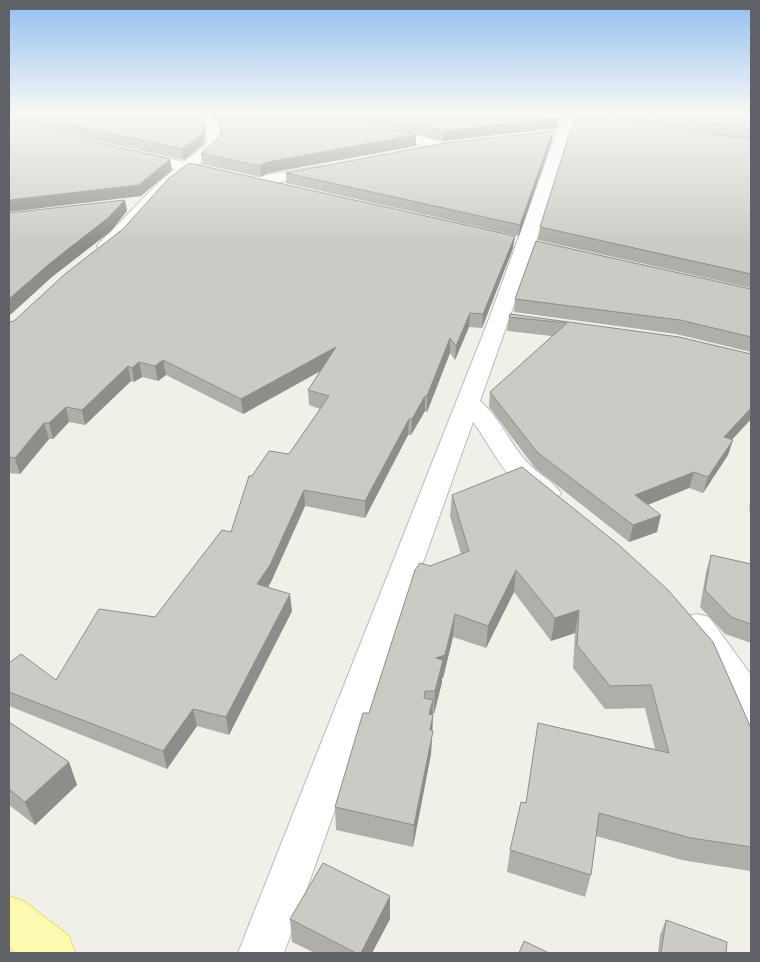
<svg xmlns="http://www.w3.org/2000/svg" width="760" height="962" viewBox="0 0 760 962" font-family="Signika,sans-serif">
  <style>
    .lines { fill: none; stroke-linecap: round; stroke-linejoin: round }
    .street-casing { stroke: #b8b9be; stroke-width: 2 }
    .primary-casing { stroke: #edd965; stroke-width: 2 }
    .street { fill: #fff; fill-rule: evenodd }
    .primary { fill: #fcfab1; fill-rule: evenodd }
    .wall { fill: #afaea9 }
    .shaded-wall { fill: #8f8d89 }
    .building { fill: #cccac4; stroke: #8f8d89 }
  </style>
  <rect width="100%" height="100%" fill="#f0f0e8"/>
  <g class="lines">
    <defs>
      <path id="street" d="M196 112H208L219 124 220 146 198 165 227 172 229 175 227 178 222 179 189 172 169 188 112 250H100L97 246 100 242C126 218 147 191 175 169L129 158 127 155 129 152 134 151 184 162 206 145 207 125Z
        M564 112H576L535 245 480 401C500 418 509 442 526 461 536 473 552 480 561 493L557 499C518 509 492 446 473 422L284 953H238L489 319Z
        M381 126 449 144 451 147 444 151 376 133 374 130Z
        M321 166 328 170 326 173 255 187 247 182 255 177Z
        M697 614 709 617 751 675V731L738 727 719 684 680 626 685 617Z"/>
      <path id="primary" d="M9 896 25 902 69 936 75 953H16L9 947Z"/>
    </defs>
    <use href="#street" class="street-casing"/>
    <use href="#primary" class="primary-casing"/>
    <use href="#street" class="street"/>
    <use href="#primary" class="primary"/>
  </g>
  <path class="wall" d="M9 112 204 116 205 126 204 144 184 160 9 121Z
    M209 112H276L416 146 268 173 261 177 202 164 201 153 221 136 220 123Z
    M296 112H560L559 121 557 128 443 141 340 115Z
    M577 112H699L743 124 747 123 703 112H751V140L578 113Z
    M552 140 519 236 286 183V173Z
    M751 140V288L538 240 540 227Z
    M513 248 482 328 469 327 455 360 450 353 427 412 425 411 411 435H408L365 518 305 506 271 582 268 587 292 611 229 735 197 726 167 769 9 706V663L56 680 155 617 231 532 252 476 289 454 320 409 309 405 308 390 321 371 243 414 166 375 158 381 142 377 134 382 131 381 85 425 69 422 53 439H49L20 474 9 473V322Z
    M751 289V352L676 334 514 312 515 299Z
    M510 314 751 354V419L732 439 728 455 703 493 689 488 648 505 657 532 629 542 535 468 489 407 490 392 552 336 507 331 509 317Z
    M751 494V512L749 511Z
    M452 495 751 728V869L750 871 682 860 596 836 591 875 585 897 507 872 510 850 526 803 538 723 655 749 645 708 605 709 573 668 575 633 551 641 514 592 486 648 453 637 443 678H442V682L434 714H432L433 715 431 754 413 847 336 830 335 807 369 713 430 566 461 554 450 516Z
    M711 555 751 564V643L725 634 700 607 706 572Z
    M9 722 69 762 77 785 35 825 9 805Z
    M390 896V919L372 953H315L292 942 290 919Z
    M666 920 726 953H658L660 935Z"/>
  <path class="shaded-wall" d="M560 112 559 121 557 128 443 141 444 131Z
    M204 116 205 126 204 144 184 160 182 149Z
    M553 131 552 140 519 236 520 225Z
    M416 135V146L268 173 261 177 260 166 267 162Z
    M170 159 172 170 141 196 9 212V200Z
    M125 200 127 211 111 231 52 277 9 316V299L49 264Z
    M515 236 513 248 482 328 483 314Z
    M470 313 469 327 455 360 456 346Z
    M450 338V353L427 412V396Z
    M336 347V362L243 414 241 399Z
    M163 360 166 375 158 381 155 366Z
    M139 362 142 377 134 382 132 368Z
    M128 366 131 381 85 425 82 410Z
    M425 396V411L411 435 412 419Z
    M66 407 69 422 53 439 49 423Z
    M751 408V419L720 453 724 437Z
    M409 419 408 435 365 518V501Z
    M44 423 49 439 20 474 15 458Z
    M733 440 728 455 703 493 708 477Z
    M694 472 689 488 632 511 635 495Z
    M304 490 305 506 271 582 259 601 257 584Z
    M661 515 657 532 629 542 633 525Z
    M516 570 514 592 486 648 488 626Z
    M290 594 292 611 229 735 226 717Z
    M579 610 575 633 551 641 555 618Z
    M455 614 453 637 443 678H442V682L434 714 436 658Z
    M433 700 432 721 433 715 431 754 413 847 414 825 429 714Z
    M193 709 197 726 167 769 163 751Z
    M69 762 77 785 35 825 25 802Z
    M390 896V919L372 953H361Z"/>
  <path class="building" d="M9 112H201L204 116 203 134 182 149Z
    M217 112H276L339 117 416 135 267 162 260 166 201 153 221 136 220 114Z
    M364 112H560L558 118 444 131Z
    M635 112H699L743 124 751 122V129Z
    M742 112H751V114Z
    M576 113 751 140V274L540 227Z
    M9 122 170 159 139 185 9 200Z
    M553 131 520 225 286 173 445 143Z
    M189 163 515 236 483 314 470 313 456 346 450 338 427 396H425L412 419H409L365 501 304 490 270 565 257 584 290 594 226 717 193 709 163 751 9 692V663L21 654 56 680 99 609 155 617 222 530 231 532 249 476H252L269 451 289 454 329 396 308 390 336 347 241 399 163 360 155 366 139 362 132 368 128 366 82 410 66 407 49 423H44L15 458 9 457V322L14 321 65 274 123 229 169 178Z
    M125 200 108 218 49 264 9 299V213Z
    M536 241 751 289V337L680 320 515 299Z
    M510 314 679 337 751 354V408L724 437 733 440 708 477 694 472 635 495 661 515 633 525 537 452 490 392 567 323 509 317Z
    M522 467 619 545 668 590 713 642 751 728V847L691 838 599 813 591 875 510 850 521 802 526 803 538 723 669 753 651 685 610 686 577 645 579 610 555 618 516 570 488 626 455 614 445 655 436 658 443 660 435 691H425L424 698 433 700 429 714 433 715 430 730 433 731 414 825 335 807 363 713H369L415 570 420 563 430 566 469 551 452 495Z
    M711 555 751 564V624L731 617 705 590Z
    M9 722 69 762 25 802 9 789Z
    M323 863 390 896 361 953H356L290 919Z
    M666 920 727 942 726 953H661Z
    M524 941 549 953H519Z"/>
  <linearGradient id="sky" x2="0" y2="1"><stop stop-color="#90bff0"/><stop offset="0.46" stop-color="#f8f8f5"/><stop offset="1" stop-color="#f8f8f5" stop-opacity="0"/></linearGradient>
  <rect width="760" height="246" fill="url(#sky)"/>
  <rect width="760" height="962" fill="none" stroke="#5f6267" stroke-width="20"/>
</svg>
